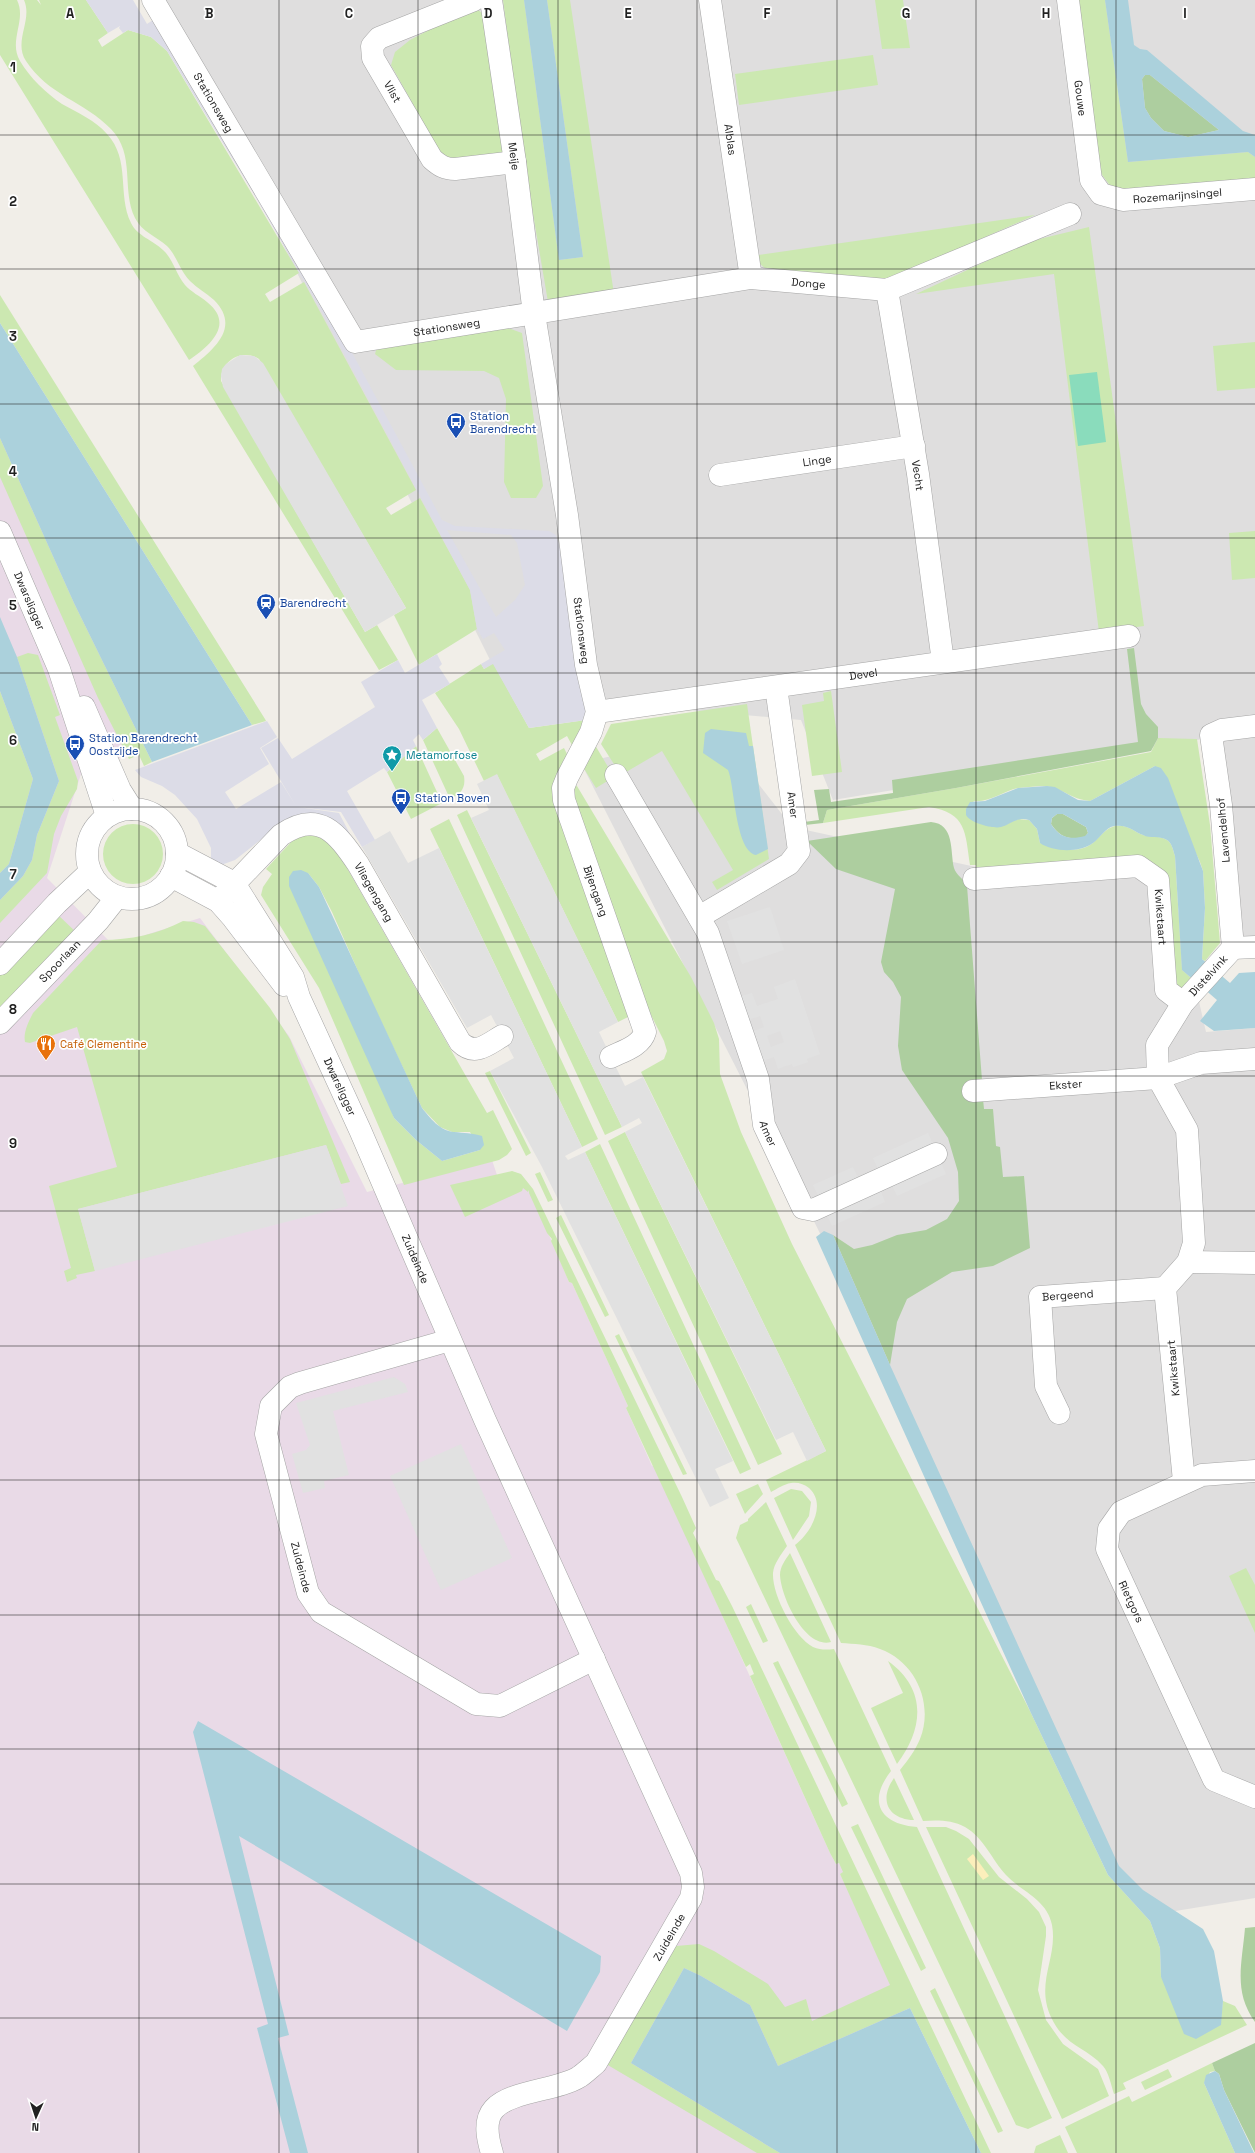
<svg xmlns="http://www.w3.org/2000/svg" width="1255" height="2153" viewBox="0 0 1255 2153" font-family="'Space Grotesk',sans-serif">
  <style>
    .residential { fill: #dfdede }
    .industrial { fill: #e9dae7 }
    .grass { fill: #cce8b1; fill-rule: evenodd }
    .forest { fill: #adce9f }
    .sand { fill: #fcefbb }
    .pitch { fill: #8adcbc }
    .parking { fill: #e1e1e1; fill-rule: evenodd }
    .plaza { fill: #dcdce7; fill-rule: evenodd }
    .water { fill: #abd1dc; fill-rule: evenodd }
    .lines { fill: none; stroke-linecap: round; stroke-linejoin: round }
    .minor-casing { stroke: #a5a5a5; stroke-width: 23 }
    .minor { stroke: #fff; stroke-width: 22 }
    .grid { fill: none; stroke: #212121; stroke-width: 1; stroke-opacity: 0.55 }
    .labels { text-anchor: middle; stroke-width: 3.5; stroke-linejoin: round; paint-order: stroke }
    .street-label { font-size: 11px; fill: #212121; stroke: #fff }
    .transit-label { font-size: 11px; fill: #164399; stroke: #fff; text-anchor: start }
    .culture-label { font-size: 11px; fill: #0d838f; stroke: #fff; text-anchor: start }
    .food-label { font-size: 11px; fill: #c56008; stroke: #fff; text-anchor: start }
    .grid-label { font-size: 13px; text-anchor: middle; font-weight: bold; fill: #212121; stroke: #fff; stroke-width: 3.5; stroke-linejoin: round; paint-order: stroke }
  </style>
  <rect width="100%" height="100%" fill="#f1eee8"/>
  <path class="residential" d="M161 0H1255V940L1236 942 1221 736 833 800 801 720 507 694Z
    M718 732 792 827 976 867 1167 862 1206 1032 1255 1028V1898L1151 1915 1115 1870 885 1366 809 1211 581 763Z"/>
  <path class="industrial" d="M0 392 153 745 81 774 47 878 113 945 200 918 289 1036 367 1192 492 1160 497 1175 530 1190 569 1282 572 1283 628 1406 626 1408 652 1466 654 1465 830 1853 836 1864 839 1863 844 1872 840 1874 972 2153H0Z"/>
  <path class="grass" d="M0 0H17C27 20 8 41 20 61 30 78 46 93 62 104 78 113 95 120 107 134 131 160 117 194 131 223 137 236 153 240 163 250 173 259 176 274 185 285 191 292 200 296 207 302 235 324 210 346 189 360L0 55Z
    M24 0H37L41 5 39 0H86L108 33 98 40 102 47 128 30 151 37 167 51 299 273 265 294 270 302 304 282 416 490 386 508 391 515 420 498 470 590 477 629 419 665 394 615 406 608 259 359C242 348 220 361 221 381L365 632 377 625 398 660 379 670 193 366C214 349 241 327 214 300 206 293 197 288 190 281 180 271 177 256 167 246 156 236 142 232 135 218 121 189 136 155 111 129 85 102 48 95 26 61 13 41 33 20 24 0Z
    M503 0H524L559 260 583 257 547 0H570L614 294 548 302 523 155Z
    M875 0H903L910 48 882 49Z
    M1075 0H1105L1128 162 1248 152 1255 157V181L1125 190 1111 187 1100 172Z
    M467 10H478L485 15 504 150 496 158 455 162 441 154 391 65 395 52 410 40Z
    M873 55 878 85 739 105 735 74Z
    M1035 215 888 280 771 273 760 264 758 255Z
    M1089 227 1144 626 1099 632 1054 274 916 294 1027 242Z
    M0 295 265 719 266 721 252 725 0 323Z
    M508 328 522 333 543 486 536 498H511L504 482 506 399 499 378 484 371 396 370 375 354 377 347Z
    M1255 342V388L1217 391 1213 346Z
    M0 438 74 603 152 762 144 766 139 755 129 759 98 698 0 477Z
    M1255 531V578L1232 580 1229 533Z
    M28 653 38 655 60 715 55 717 78 781 77 789 61 816 54 834 47 873 0 923V900L23 876 32 860 37 835 59 781 17 657Z
    M493 663 529 728 586 720 573 747 567 736 536 754 540 761 564 748 568 756 557 777 628 1017 618 1022 497 775 484 781 459 729 435 693 481 664 484 669Z
    M0 691 33 779 9 864 0 873Z
    M831 691 842 772 812 776 802 705 824 701 823 693Z
    M747 704 769 859 717 890 712 882 733 870 662 751 621 775 601 744 611 724Z
    M437 728 464 776C466 789 460 794 450 799L423 740Z
    M1158 738 1197 739 1210 825 1220 943 1205 961 1202 959 1205 908 1203 871 1200 862 1155 766 1090 801C1069 799 1060 785 1040 786 1033 787 1025 787 1018 788 1003 791 989 803 973 801L1002 826 1018 819 1029 820 1037 829 1040 843C1057 848 1080 856 1095 841 1101 835 1107 828 1115 826 1127 824 1133 831 1143 835 1151 838 1159 835 1167 840 1172 843 1173 850 1175 856L1182 970 1191 978 1179 992 1173 987 1141 858 977 871 976 865H970C965 832 967 813 929 807L823 823 827 810 956 788 1151 752Z
    M595 745 614 777 596 788 583 767Z
    M416 746 442 803 411 819 387 772Z
    M574 784 577 786 691 977 714 1023 719 1039 720 1074 741 1132 792 1244 1030 1711 1108 1875 1150 1921 1160 1948 1161 1977 1220 2025 1223 2001 1235 2006 1247 2025 1123 2083 1126 2089 1114 2094C1111 2085 1109 2073 1103 2066 1085 2046 1064 2046 1051 2017 1035 1982 1058 1958 1052 1925 1047 1899 1022 1892 1006 1875 992 1860 984 1838 965 1827 952 1820 938 1820 923 1821L900 1770C908 1760 915 1751 920 1739 934 1704 916 1662 880 1649 867 1644 854 1644 841 1643L795 1545C811 1533 827 1504 809 1488 804 1484 798 1482 791 1483 784 1484 777 1489 771 1492L766 1480 826 1451 641 1072 664 1059 667 1051 664 1041 644 1001 571 798Z
    M467 810 622 1127 605 1135 457 815Z
    M449 819 598 1139 582 1147 430 829Z
    M103 854a30 30 0 1 1 60 0a30 30 0 1 1-60 0Z
    M304 835 322 837 335 847 487 1113 493 1110 512 1149 507 1155 499 1160 404 1185 319 988 261 895 263 887 272 874 266 869 292 841ZM308 873 319 887 332 912 369 996 422 1108 440 1127 452 1132H470L480 1150 442 1161 416 1140 394 1118Z
    M57 914 77 933 0 1014V975Z
    M183 921 194 922 205 926 270 1008 290 1039 350 1182 341 1184 326 1145 78 1209 95 1271 76 1275 77 1278 67 1282 64 1271 71 1268 49 1186 117 1167 77 1027 30 1043 25 1042C23 1032 29 1021 33 1013L102 940C130 940 158 934 183 921Z
    M490 1071 531 1153 526 1156 485 1073Z
    M625 1132 782 1454 758 1465 608 1141Z
    M600 1144 751 1469 740 1474 585 1152Z
    M512 1171 521 1174 533 1189 682 1497 696 1528 693 1533 716 1580 719 1581 732 1606 991 2153H981L910 2008 778 2066 750 2005 701 1976 684 1968 631 2063 780 2153H757L606 2064 676 1946 699 1944 714 1951 768 1984 785 2007 806 1999 812 2021 890 1985 840 1874 843 1872 839 1863 836 1864 830 1853 750 1676 754 1674 750 1664 746 1667 626 1408 628 1406 572 1283 569 1282 551 1241 552 1239 547 1233 529 1193V1190L528 1192 523 1188 522 1191 465 1217 450 1185Z
    M540 1172 553 1200 548 1202 535 1174Z
    M561 1215 609 1315 605 1317 556 1218Z
    M619 1334 687 1474 683 1475 615 1336Z
    M758 1484 763 1494 745 1514 736 1494Z
    M791 1489 802 1491 811 1502 809 1516 793 1540 774 1498Z
    M766 1502 787 1546C781 1555 774 1563 773 1573 772 1595 794 1637 813 1647 820 1650 827 1650 834 1649L891 1771C867 1802 880 1824 917 1827L1052 2118 1028 2129 1016 2125 736 1538 740 1525 748 1521V1519Z
    M790 1553 831 1642C805 1649 781 1597 780 1575 780 1567 785 1560 790 1553Z
    M1246 1568 1255 1585V1633L1229 1576Z
    M751 1604 768 1641 763 1643 746 1607Z
    M778 1661 848 1804 842 1807 773 1663Z
    M888 1661C927 1689 924 1728 897 1764L871 1708 903 1693Z
    M894 1778 914 1820C887 1819 879 1799 894 1778Z
    M858 1824 926 1968 921 1971 851 1827Z
    M926 1827H946L956 1831 969 1839 999 1877 1027 1899 1039 1912 1046 1927V1936L1038 1990 1046 2020 1063 2044 1098 2069 1109 2096 1062 2119Z
    M935 1988 1003 2131 998 2133 930 1991Z
    M1212 2063 1215 2071 1210 2072 1204 2083 1235 2153H1077L1065 2127 1129 2096 1132 2102Z
    M1168 2069 1172 2077 1145 2090 1141 2082Z
    M1060 2135 1068 2153H1034L1036 2146Z"/>
  <path class="forest" d="M1145 75H1150L1219 130 1188 137 1164 131 1151 118 1145 108 1142 79Z
    M1134 648 1141 704 1146 714 1158 727V738L1151 751 956 788 827 810 823 823 805 825 804 822 819 820 814 790 829 789 831 802 893 793 892 780 1138 742 1127 649Z
    M1057 814H1063L1086 827 1088 833 1085 837C1070 840 1060 838 1051 824L1052 818Z
    M931 822C955 824 950 851 954 868 956 875 964 879 967 886L982 1080 967 1081 969 1100 983 1099 984 1109H993L996 1146 1000 1147 1003 1177 1024 1176 1030 1248 993 1266 952 1272 907 1299 897 1322 890 1365 833 1235 854 1249 872 1245 897 1235 926 1230 947 1219 959 1201 958 1172 948 1138 902 1070 898 1046 901 997 893 982 884 972 881 962 895 889 836 869 807 841Z
    M1255 1927V2022C1233 1991 1242 1964 1245 1928Z
    M1255 2043V2153L1224 2090 1219 2074 1215 2071 1212 2063Z"/>
  <path class="sand" d="M973 1854 989 1876 983 1880 967 1859Z"/>
  <path class="pitch" d="M1097 372 1106 442 1078 446 1069 375Z"/>
  <path class="parking" d="M240 355 254 356 263 363 406 608 365 632 223 387 221 376 222 369 226 364Z
    M497 774 618 1022 599 1032 625 1086 643 1077 826 1451 807 1461 793 1432 776 1440 625 1132 642 1123 639 1118 622 1127 471 818 489 810 477 784Z
    M390 831 408 863 439 848 582 1147 565 1156 568 1160 585 1152 733 1461 715 1469 729 1498 710 1507 542 1167 490 1071 514 1058 491 1015 467 1028 362 847Z
    M770 907 784 950 742 964 727 921Z
    M795 979 820 1054 807 1059 808 1062 800 1065 793 1067 792 1064 778 1069 774 1057 760 1062 750 1032 764 1027 760 1016 746 1021 738 997 752 993 757 1006 778 999 774 987ZM780 1031 784 1042 771 1047 767 1036Z
    M928 1133 946 1174 897 1196 891 1183 880 1188 885 1202 832 1226 813 1185 853 1167 859 1180 879 1171 873 1158Z
    M326 1145 348 1206 95 1271 78 1209Z
    M394 1377 405 1384 408 1392 333 1411 349 1475 324 1481 325 1488 303 1493 292 1454 306 1450 310 1445 296 1403Z
    M461 1444 512 1558 441 1590 390 1476Z"/>
  <path class="plaza" d="M86 0H133L147 24 153 20 335 321 442 520 455 526 549 531 556 535 560 548 585 700 586 720 529 728 493 664 484 669 481 664 505 650 494 633 483 639 477 629 470 590 321 310 252 191 167 51 151 37 128 30 123 33 119 28 120 26 108 33ZM447 530 511 535 517 543 525 585 515 600 496 617Z
    M437 654 442 664 439 667 450 684 422 700 437 728 423 740 419 734 413 740 416 746 387 772 384 768 347 791 375 840 362 847 341 812 298 807 339 813 350 834 330 819 273 830 235 860 221 865H211V848L197 819 175 795 162 786 141 777 135 770 267 721 277 737 260 748 269 764 225 792 236 809 281 782 296 806 261 748 278 738 292 759 375 707 361 682 398 660 405 673Z"/>
  <path class="water" d="M524 0H547L583 257 559 260Z
    M1105 0H1128L1134 45 1140 49 1147 50 1243 131 1255 135V157L1248 152 1128 162ZM1145 75H1150L1219 130 1188 137 1164 131 1151 118 1145 108 1142 79Z
    M0 323 252 725 152 762 74 603 0 438Z
    M0 617 17 657 59 781 37 835 32 860 23 876 0 900V873L9 864 33 779 0 691Z
    M711 729 746 733 749 746H753L768 849 756 855C735 851 735 786 728 770L703 753 705 733Z
    M1155 766 1161 768 1168 778 1203 871 1205 908 1202 959 1230 983 1239 973 1255 972V1028L1214 1031 1200 1021 1217 1000 1182 970 1175 856C1173 850 1172 843 1167 840 1159 835 1150 839 1143 835 1133 831 1127 824 1114 826 1105 828 1100 838 1093 843 1079 853 1053 852 1040 843L1037 829 1029 820C1018 816 1011 824 1001 827 993 829 970 823 966 815V809L970 802 985 801 1018 788 1047 786 1055 787 1078 800 1090 801ZM1057 814H1063L1086 827 1088 833 1085 836C1070 840 1060 838 1051 824L1052 818Z
    M301 870 308 873 319 887 422 1108C430 1118 440 1131 454 1132 464 1133 472 1133 482 1136L484 1145 480 1150 442 1161 416 1140 394 1118 289 886V877L293 871Z
    M824 1231 833 1235 890 1365 1119 1866 1143 1890 1203 1929 1214 1951 1223 2001 1221 2025 1196 2039 1184 2034 1161 1977 1160 1948 1150 1921 1108 1875 1030 1711 816 1237Z
    M198 1721 601 1956 600 1972 567 2031 239 1836 289 2035 278 2038 308 2153H290L257 2028 268 2024 193 1732Z
    M684 1968 701 1976 750 2005 778 2066 910 2008 981 2153H780L631 2063Z
    M1215 2071 1219 2074 1224 2090 1254 2153H1235L1204 2083 1206 2075Z"/>
  <g class="lines">
    <defs>
      <g id="minor">
        <path id="s1" d="M153 0 355 342 751 278 887 290 1070 214"/>
        <path id="s2" d="M474 0 379 38 372 46 373 58 432 159C440 166 445 169 455 169L515 162"/>
        <path id="s3" d="M491 0 515 162 534 314 567 515 586 665 597 712 591 732 567 778 563 788 564 800 645 1032C641 1046 623 1051 611 1057"/>
        <path id="s4" d="M710 0 751 278"/>
        <path id="s5" d="M1068 0 1091 180 1101 194 1123 200 1255 189"/>
        <path id="s6" d="M887 290 918 474 943 662"/>
        <path id="s7" d="M720 475 914 446"/>
        <path id="s8" d="M0 532 59 669 107 816"/>
        <path d="M84 707 120 790 132 809"/>
        <path id="s9" d="M597 712 1129 636"/>
        <path id="s10" d="M616 775 708 933 758 1079 764 1125 803 1208 813 1210 936 1154"/>
        <circle cx="132" cy="854" r="45"/>
        <path id="s11" d="M177 853 234 883 293 977 299 997 360 1130 485 1420 691 1873 693 1887 691 1898 596 2063C590 2068 585 2073 579 2077 558 2090 510 2091 494 2109 483 2121 488 2140 492 2153"/>
        <path d="M171 876 218 901 233 918 284 985"/>
        <path id="s12" d="M974 879 1138 866 1158 880 1166 990 1183 1003"/>
        <path id="s13" d="M218 901 281 835C319 809 337 833 358 864L460 1042C475 1057 488 1044 502 1036"/>
        <path d="M699 917 789 864 799 851 776 687"/>
        <path d="M1233 948 1221 805 1211 735 1222 730 1255 726"/>
        <path d="M1233 948 1255 947"/>
        <path d="M0 964 57 903 90 872"/>
        <path id="s14" d="M0 1023 98 921 117 897"/>
        <path id="s15" d="M973 1091 1158 1078 1201 1063 1255 1059"/>
        <path d="M1188 1262 1255 1263"/>
        <path id="s16" d="M450 1340 300 1383 290 1387 271 1406 266 1434 308 1593 321 1612 476 1704 500 1706 594 1659"/>
        <path id="s17" d="M1059 1413 1046 1386 1040 1297 1165 1288"/>
        <path id="s18" d="M1255 1471 1202 1475 1121 1512 1109 1529 1107 1549 1214 1780 1255 1797"/>
        <path id="s19" d="M1184 1481 1165 1288 1188 1262 1194 1243 1187 1130 1158 1078 1157 1045 1183 1003 1233 948"/>
      </g>
    </defs>
    <use href="#minor" class="minor-casing"/>
    <use href="#minor" class="minor"/>
  </g>
  <path class="grid" d="M139 0V2153M279 0V2153M418 0V2153M558 0V2153M697 0V2153M837 0V2153M976 0V2153M1116 0V2153M0 135H1255M0 269H1255M0 404H1255M0 538H1255M0 673H1255M0 807H1255M0 942H1255M0 1076H1255M0 1211H1255M0 1346H1255M0 1480H1255M0 1615H1255M0 1749H1255M0 1884H1255M0 2018H1255"/>
  <defs>
    <symbol id="bus-pin" viewBox="-11 -11 22 30"><path d="M0 17L-7.5 6A9.5 9.5 0 1 1 7.5 6Z" fill="#1a4fb4" stroke="#fff"/><path d="M-5-6H5V4H4V6H2V4H-2V6H-4V4H-5ZM-3.5-4V0h7V-4ZM-3.5 1.2v1.5H-2V1.2ZM2 1.2v1.5H3.5V1.2Z" fill="#fff"/></symbol>
    <symbol id="station-pin" viewBox="-11 -11 22 30"><path d="M0 17L-7.5 6A9.5 9.5 0 1 1 7.5 6Z" fill="#1a4fb4" stroke="#fff"/><path d="M-3-6H3Q5-6 5-4V2Q5 4 3 4L4.5 6H3L1.5 4h-3L-3 6H-4.5L-3 4Q-5 4-5 2V-4Q-5-6-3-6ZM-3.5-4v3h7v-3ZM-3.5 1v1.5H-2V1ZM2 1v1.5H3.5V1Z" fill="#fff"/></symbol>
    <symbol id="sight-pin" viewBox="-11 -11 22 30"><path d="M0 17L-7.5 6A9.5 9.5 0 1 1 7.5 6Z" fill="#0f9aa8" stroke="#fff"/><path d="M0-6L1.8-2.2L6-1.7L2.9 1.2L3.7 5.4L0 3.3L-3.7 5.4L-2.9 1.2L-6-1.7L-1.8-2.2Z" fill="#fff"/></symbol>
    <symbol id="restaurant-pin" viewBox="-11 -11 22 30"><path d="M0 17L-7.5 6A9.5 9.5 0 1 1 7.5 6Z" fill="#e8710a" stroke="#fff"/><path d="M-5-6h1v4h1v-4h1v4h1v-4h1v5L-1.5 .5V6h-2V.5L-5-1ZM5-6V6H3V1.5H1.5Q1.5-4 5-6Z" fill="#fff"/></symbol>
  </defs>
  <g fill-rule="evenodd">
    <use href="#bus-pin" x="445" y="411" width="22" height="30"/>
    <use href="#station-pin" x="255" y="592" width="22" height="30"/>
    <use href="#bus-pin" x="64" y="733" width="22" height="30"/>
    <use href="#sight-pin" x="381" y="744" width="22" height="30"/>
    <use href="#bus-pin" x="390" y="787" width="22" height="30"/>
    <use href="#restaurant-pin" x="35" y="1033" width="22" height="30"/>
  </g>
  <g class="labels">
    <g class="street-label">
      <text dy="4" stroke="none"><textPath href="#s2" startOffset="164">Vlist</textPath></text>
      <text dy="4" stroke="none"><textPath href="#s5" startOffset="99">Gouwe</textPath></text>
      <text dy="4" stroke="none"><textPath href="#s1" startOffset="119">Stationsweg</textPath></text>
      <text dy="4" stroke="none"><textPath href="#s4" startOffset="141">Alblas</textPath></text>
      <text dy="4" stroke="none"><textPath href="#s3" startOffset="158">Meije</textPath></text>
      <text dy="4" stroke="none"><textPath href="#s5" startOffset="276">Rozemarijnsingel</textPath></text>
      <text dy="4" stroke="none"><textPath href="#s1" startOffset="856">Donge</textPath></text>
      <text dy="4" stroke="none"><textPath href="#s1" startOffset="490">Stationsweg</textPath></text>
      <text dy="4" stroke="none"><textPath href="#s7" startOffset="98">Linge</textPath></text>
      <text dy="4" stroke="none"><textPath href="#s6" startOffset="188">Vecht</textPath></text>
      <text dy="4" stroke="none"><textPath href="#s8" startOffset="75">Dwarsligger</textPath></text>
      <text dy="4" stroke="none"><textPath href="#s3" startOffset="637">Stationsweg</textPath></text>
      <text dy="4" stroke="none"><textPath href="#s9" startOffset="269">Devel</textPath></text>
      <text transform="translate(793 805) rotate(82)" y="4">Amer</text>
      <text transform="translate(1223 830) rotate(-95)" y="4">Lavendelhof</text>
      <text dy="4" stroke="none"><textPath href="#s13" startOffset="220">Vliegengang</textPath></text>
      <text dy="4" stroke="none"><textPath href="#s3" startOffset="912">Bijengang</textPath></text>
      <text dy="4" stroke="none"><textPath href="#s12" startOffset="226">Kwikstaart</textPath></text>
      <text dy="4" stroke="none"><textPath href="#s14" startOffset="86">Spoorlaan</textPath></text>
      <text dy="4" stroke="none"><textPath href="#s19" startOffset="541">Distelvink</textPath></text>
      <text dy="4" stroke="none"><textPath href="#s15" startOffset="93">Ekster</textPath></text>
      <text dy="4" stroke="none"><textPath href="#s11" startOffset="295">Dwarsligger</textPath></text>
      <text dy="4" stroke="none"><textPath href="#s10" startOffset="393">Amer</textPath></text>
      <text dy="4" stroke="none"><textPath href="#s11" startOffset="483">Zuideinde</textPath></text>
      <text dy="4" stroke="none"><textPath href="#s17" startOffset="147">Bergeend</textPath></text>
      <text transform="translate(1173 1368) rotate(-95)" y="4">Kwikstaart</text>
      <text dy="4" stroke="none"><textPath href="#s16" startOffset="360">Zuideinde</textPath></text>
      <text dy="4" stroke="none"><textPath href="#s18" startOffset="241">Rietgors</textPath></text>
      <text transform="translate(669 1937) rotate(-60)" y="4">Zuideinde</text>
    </g>
    <g class="transit-label">
      <text x="470" y="420">Station<tspan x="470" dy="13">Barendrecht</tspan></text>
      <text x="280" y="607">Barendrecht</text>
      <text x="89" y="742">Station Barendrecht<tspan x="89" dy="13">Oostzijde</tspan></text>
      <text x="415" y="802">Station Boven</text>
    </g>
    <g class="culture-label">
      <text x="406" y="759">Metamorfose</text>
    </g>
    <g class="food-label">
      <text x="60" y="1048">Café Clementine</text>
    </g>
  </g>
  <g class="grid-label">
    <text x="70" y="18">A</text>
    <text x="209" y="18">B</text>
    <text x="349" y="18">C</text>
    <text x="488" y="18">D</text>
    <text x="628" y="18">E</text>
    <text x="767" y="18">F</text>
    <text x="906" y="18">G</text>
    <text x="1046" y="18">H</text>
    <text x="1185" y="18">I</text>
    <text x="13" y="72">1</text>
    <text x="13" y="206">2</text>
    <text x="13" y="341">3</text>
    <text x="13" y="476">4</text>
    <text x="13" y="610">5</text>
    <text x="13" y="745">6</text>
    <text x="13" y="879">7</text>
    <text x="13" y="1014">8</text>
    <text x="13" y="1148">9</text>
  </g>
  <g transform="translate(36 2117) rotate(183)" stroke="#ffffff" stroke-width="3" paint-order="stroke">
  <path d="M0-3L7 15L0 10L-7 15Z" fill="#212121"/>
  <text y="-6" font-size="11" font-weight="bold" text-anchor="middle" fill="#212121">N</text>
  </g>
</svg>
